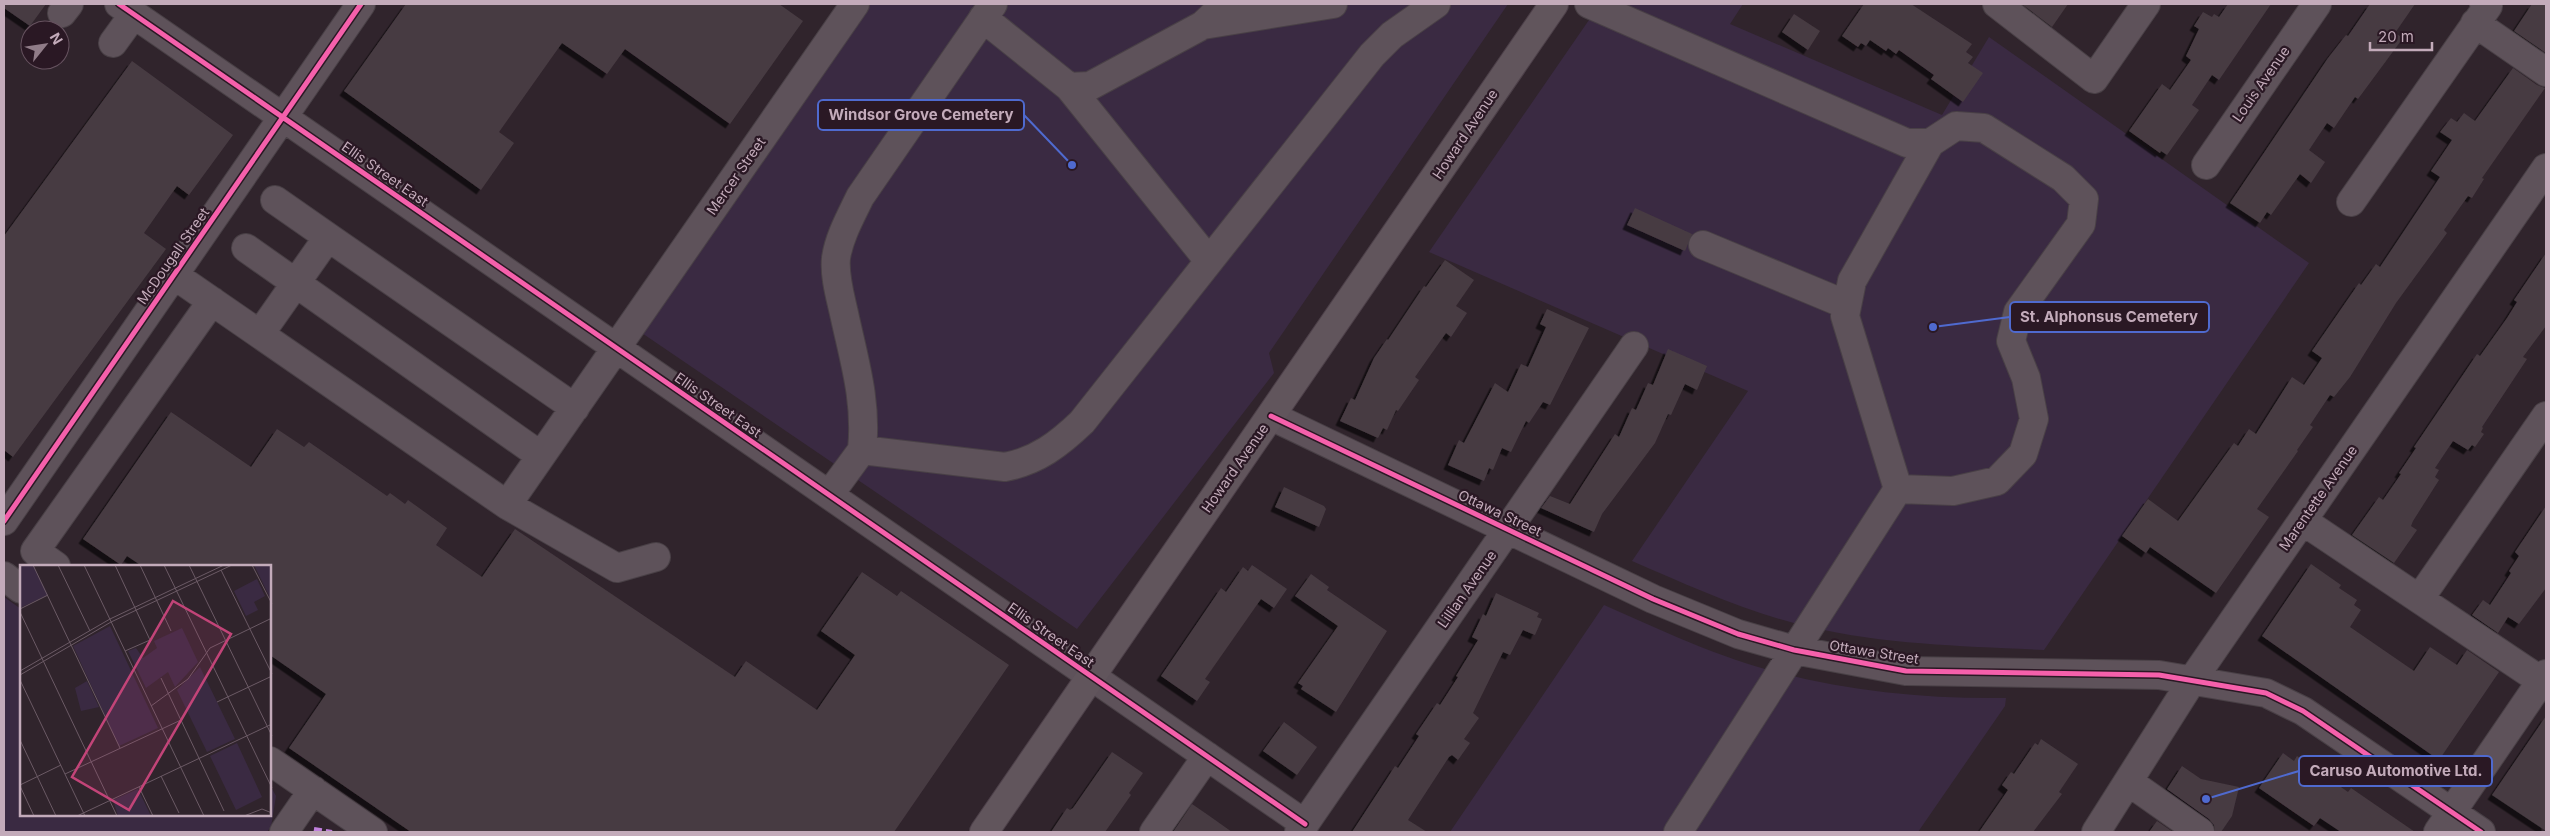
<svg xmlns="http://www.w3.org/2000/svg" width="2550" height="836" viewBox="0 0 2550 836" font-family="Inter,sans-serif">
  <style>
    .green { fill: #3a2a42 }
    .building { fill: #473b42; filter: url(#shadow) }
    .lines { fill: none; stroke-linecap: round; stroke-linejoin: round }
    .minor-casing { stroke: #494046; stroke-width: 30 }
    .major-casing { stroke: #4d4049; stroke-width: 30 }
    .minor { stroke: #5e525a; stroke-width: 28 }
    .major { stroke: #61555c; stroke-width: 28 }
    .quiet { stroke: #c07fdc; stroke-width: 4; stroke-dasharray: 8 4; stroke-linecap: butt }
    .cycleway-casing { stroke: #2a1824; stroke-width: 8 }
    .cycleway { stroke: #f560ab; stroke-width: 5 }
    .labels { text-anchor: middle; stroke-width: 4.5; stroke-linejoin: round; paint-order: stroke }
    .street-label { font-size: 14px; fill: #c3abba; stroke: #2a1824 }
    .inset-road { fill: none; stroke: #6b5a65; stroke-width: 1 }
    .view { fill: #c24478; fill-opacity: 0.15; stroke: #c24478; stroke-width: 2.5 }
    .inset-edge { fill: none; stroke: #c3abba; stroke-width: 2.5 }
    .leader { fill: none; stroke: #4f6acf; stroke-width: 2 }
    .callout-dot { fill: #4f6acf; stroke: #2a1824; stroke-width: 2 }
    .callout { fill: #2a1824; stroke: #4f6acf; stroke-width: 2 }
    .callout-label { font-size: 15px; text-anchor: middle; font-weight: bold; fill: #c3abba }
  </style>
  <defs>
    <filter id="shadow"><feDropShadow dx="-4.5" dy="4.5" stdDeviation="0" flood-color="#0009"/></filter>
  </defs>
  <rect width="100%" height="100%" fill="#30242c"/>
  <path class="green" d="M861 4H1508L1269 353 1274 373 1077 629 633 327Z
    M1600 4H1743L1730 24 1942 115 1989 37 2309 263 2044 650C1965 646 1887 645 1810 627 1748 613 1690 586 1632 561L1748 391 1429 252Z
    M4 597 21 609V815H270V785L276 796 271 827 267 832H4Z
    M1604 605C1661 630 1719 658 1780 673 1855 692 1929 699 2006 698L2005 706 1918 832H1450Z"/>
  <path class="building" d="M4 4H46L30 26 4 8Z
    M406 4H779L803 21 730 124 625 49 607 74 562 43 499 132 514 143 481 190 344 91Z
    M1864 4H1911L1972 44 1966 52 1973 57 1968 63 1983 73 1963 102 1931 79 1934 75 1899 50 1896 54 1888 48 1886 51 1870 40 1866 46 1861 43 1858 47 1842 36Z
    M2022 4H2068L2052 27Z
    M2228 4H2271L2219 80 2212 75 2192 105 2199 110 2167 155 2161 151 2160 153 2129 131 2162 84 2170 90 2191 60 2186 56 2199 29 2194 26 2203 12 2212 17 2214 14 2219 17Z
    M2370 4H2415L2395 33 2403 38 2358 99 2355 97 2334 128 2327 123 2309 150 2325 162 2311 183 2300 174 2271 215 2267 212 2260 223 2230 203 2328 58 2346 35 2348 36Z
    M2532 4H2546V53L2514 31Z
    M1794 14 1820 31 1808 50 1782 32Z
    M132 61 233 135 189 195 177 186 144 233 166 249 13 457 4 450V236Z
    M2513 68 2537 85 2545 88 2482 178 2484 179 2472 198 2468 196 2444 230 2447 233 2396 303 2350 377 2334 397 2330 395 2310 425 2313 427 2297 450 2298 451 2257 509 2269 517 2216 593 2150 547 2146 553 2122 536 2148 499 2178 521 2234 443 2238 446 2249 429 2256 434 2292 377 2304 385 2322 358 2312 351 2359 283 2361 285 2376 264 2380 267 2440 177 2431 171 2452 140 2440 132 2451 118 2457 122 2464 113 2475 121Z
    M1635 208 1692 234 1685 251 1627 225Z
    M2546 253V326L2523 357 2527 359 2482 427 2483 428 2481 432 2484 434 2475 447 2472 445 2468 450 2453 441 2435 468 2439 470 2435 477 2439 480 2413 521 2411 526 2417 530 2394 563 2352 535 2379 497 2383 500 2401 474 2399 473 2416 448 2414 447 2477 354 2480 356 2507 318 2517 302 2514 300Z
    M1445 260 1474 280 1456 306 1467 313 1451 337 1446 333 1415 377 1419 380 1398 411 1396 410 1387 430 1383 428 1378 438 1340 421 1351 398 1355 400 1374 358 1387 339 1388 340 1424 286 1426 287Z
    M1547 309 1589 328 1550 405 1543 402 1529 423 1526 421 1511 452 1502 448 1493 470 1489 468 1484 481 1448 465 1459 440 1464 443 1495 383 1508 392 1521 364 1528 367 1546 327 1540 324Z
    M1668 349 1707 366 1697 390 1685 384 1671 415 1668 414 1655 443 1602 514 1594 532 1541 508 1550 496 1570 504 1615 434 1619 437 1632 408 1636 410 1648 383 1653 385Z
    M171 412 251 467 277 429 304 447 309 442 387 496 390 493 405 504 408 500 447 528 436 545 482 577 515 529 735 677 746 661 817 710 855 655 821 631 862 572 897 596 901 591 1009 665 894 832H411L289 748 326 694 270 655V566H142L127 556 121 565 83 539Z
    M1284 487 1324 506 1326 509 1319 527 1275 507Z
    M2546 506V588L2519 624 2508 617 2498 633 2472 615 2483 600 2490 605 2511 573 2509 571 2519 556 2515 552Z
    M2311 564 2341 585 2339 588 2357 600 2354 605 2361 610 2350 627 2414 671 2430 647 2457 665 2467 650 2499 672 2439 760 2262 636Z
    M1252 565 1287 589 1274 608 1261 599 1205 679 1210 682 1197 701 1161 676 1221 588 1226 592 1243 567 1248 571Z
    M1311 574 1329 587 1327 590 1387 631 1336 712 1301 689 1303 686 1298 683 1338 626 1295 596Z
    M1496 593 1539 613 1537 617 1542 619 1535 635 1523 630 1510 655 1503 652 1473 713 1479 718 1464 739 1470 743 1458 760 1452 755 1449 757 1408 820 1427 832H1352L1386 780 1395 766 1398 768 1419 736 1416 734 1437 703 1440 705 1458 677 1456 676 1478 640 1472 637 1483 614 1486 616Z
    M2546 716V831L2492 795Z
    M1284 722 1317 747 1297 775 1263 751Z
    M2041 739 2078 764 2059 792 2062 794 2033 832H1979L2008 790 2002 785 2011 772 2014 774 2035 743 2038 745Z
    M1112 752 1143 773 1129 793 1131 795 1105 832H1051L1067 808 1070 810 1073 808Z
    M2283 753 2294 761 2297 756 2348 792 2351 788 2415 832H2341L2320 818 2314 826 2259 788Z
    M2182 766 2201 779 2239 787 2232 816 2221 832H2215L2214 825 2209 819 2167 789Z
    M1192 804 1208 815 1232 832H1173Z
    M2157 821 2173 832H2149Z"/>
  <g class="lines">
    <defs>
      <path id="minor" d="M119 4 1305 824
        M1589 4 1907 143H1930
        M1997 4 2094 79 2146 4
        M62 13 69 4
        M983 18 1069 87 1209 261
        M2475 23 2546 72
        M1203 25 1333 4
        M113 43 134 14
        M1069 87 1090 86 1203 25 1225 4
        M2206 165 2317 4
        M275 200 328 237
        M2351 202 2488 6 2484 4
        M1703 245 1847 305
        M246 248 541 456
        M174 275 507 505 855 4
        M260 334 328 237 575 408
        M1271 416 1653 599 1738 634 1794 650 1906 671 2159 675 2266 693 2303 711 2481 832
        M862 450C867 403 855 363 845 318 841 299 834 277 836 258 839 237 851 216 860 197L993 4
        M829 495 862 450 1005 467C1037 461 1059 444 1082 422L1372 55 1392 35 1436 4
        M507 505 617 568 656 557
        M4 521 361 4
        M2303 521 2546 684
        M56 566 35 551 212 301
        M4 576 21 589
        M2420 598 2546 416
        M270 761 373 832
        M2129 782 2200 832
        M284 832 313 790
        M1154 832 1207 756
        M1299 832 1634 346
        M1678 832 1898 489 1953 491 1997 481 2023 454 2034 419 2026 378 2011 341 2018 312 2081 224 2084 199 2063 178 1984 128 1956 126 1930 143 1852 281 1845 316 1898 489
        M2096 832 2193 679 2546 168
        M2438 832 2546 674"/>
      <path id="major" d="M984 832 1554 4"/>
    </defs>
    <use href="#minor" class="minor-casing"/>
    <use href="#major" class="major-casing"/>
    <use href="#minor" class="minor"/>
    <use href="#major" class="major"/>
    <path class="quiet" d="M314 829 332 832"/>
    <defs>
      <path id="cycleway" d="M119 4 1305 824
        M1271 416 1653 599 1738 634 1794 650 1906 671 2159 675 2266 693 2303 711 2481 832
        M4 521 361 4"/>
    </defs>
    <use href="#cycleway" class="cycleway-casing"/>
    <use href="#cycleway" class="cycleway"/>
  </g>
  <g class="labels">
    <g class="street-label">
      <text transform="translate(2261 84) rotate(-55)" y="5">Louis Avenue</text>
      <text transform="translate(1465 134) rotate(-56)" y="5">Howard Avenue</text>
      <text transform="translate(385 174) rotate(35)" y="5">Ellis Street East</text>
      <text transform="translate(736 176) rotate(-55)" y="5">Mercer Street</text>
      <text transform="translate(173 256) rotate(-55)" y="5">McDougall Street</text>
      <text transform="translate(718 405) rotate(35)" y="5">Ellis Street East</text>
      <text transform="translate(1235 468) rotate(-55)" y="5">Howard Avenue</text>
      <text transform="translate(2318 498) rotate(-55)" y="5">Marentette Avenue</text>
      <text transform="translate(1500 513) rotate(25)" y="5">Ottawa Street</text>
      <text transform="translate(1467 589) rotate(-55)" y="5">Lillian Avenue</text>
      <text transform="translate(1051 635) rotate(35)" y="5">Ellis Street East</text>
      <text transform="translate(1874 652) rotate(9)" y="5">Ottawa Street</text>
    </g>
  </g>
  <g transform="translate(20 565)">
    <rect width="251" height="251" fill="#30242c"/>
    <path d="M0 0H13L28 30 0 43ZM234 0H251V35ZM237 14 245 31 234 37 238 45 226 51 214 26ZM90 61 138 163 99 181 53 81ZM162 63 178 97 155 122 148 107 126 123 108 86 116 83 123 93 137 83 134 76ZM180 102 215 174 187 187 157 125ZM67 116 79 142 61 146 55 123ZM217 178 242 232 216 245 190 191ZM118 224 131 251H98L93 235Z" fill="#3a2a42"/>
    <path class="inset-road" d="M13 0 100 183M38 0 70 66M64 0 184 251M95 0 130 75 105 86M120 0 151 66M144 0 252 223M169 0 252 171M232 0 252 39M201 5 252 109M0 44 28 30M0 47 97 251M0 106 90 54 204 0M0 110 91 57 212 0M141 113 204 246M0 115 65 251M197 137 252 111M131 141 168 114 190 83 252 53M0 175 36 251M45 209 161 155M141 211 159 248M0 220 41 200M0 221 14 251M119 222 133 251M57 251 252 159M224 251 242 244 252 248"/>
    <path class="view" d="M153 36 211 69 109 245 52 212Z"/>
    <rect width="251" height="251" class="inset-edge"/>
  </g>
  <path class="leader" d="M1072 165L1024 115M1933 327L2010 317M2206 799L2299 771"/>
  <g class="callout-dot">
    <circle cx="1072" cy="165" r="5"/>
    <circle cx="1933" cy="327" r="5"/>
    <circle cx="2206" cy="799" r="5"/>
  </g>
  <g class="callout">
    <rect x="818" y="100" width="206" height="30" rx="5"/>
    <rect x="2010" y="302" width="199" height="30" rx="5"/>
    <rect x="2299" y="756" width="193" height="30" rx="5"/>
  </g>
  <g class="callout-label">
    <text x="921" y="120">Windsor Grove Cemetery</text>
    <text x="2109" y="322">St. Alphonsus Cemetery</text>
    <text x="2396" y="776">Caruso Automotive Ltd.</text>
  </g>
  <rect width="2550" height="836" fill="none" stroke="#c3abba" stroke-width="10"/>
  <g transform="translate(45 45) rotate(60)"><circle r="24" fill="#2a1824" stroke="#675360"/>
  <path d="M0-4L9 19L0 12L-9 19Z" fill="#907c88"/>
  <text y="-8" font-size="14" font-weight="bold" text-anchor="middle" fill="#c3abba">N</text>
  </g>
  <path d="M2370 42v8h62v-8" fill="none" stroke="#c3abba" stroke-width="2.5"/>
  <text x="2378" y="42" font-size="15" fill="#c3abba" stroke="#2a1824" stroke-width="4" paint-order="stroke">20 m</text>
</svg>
